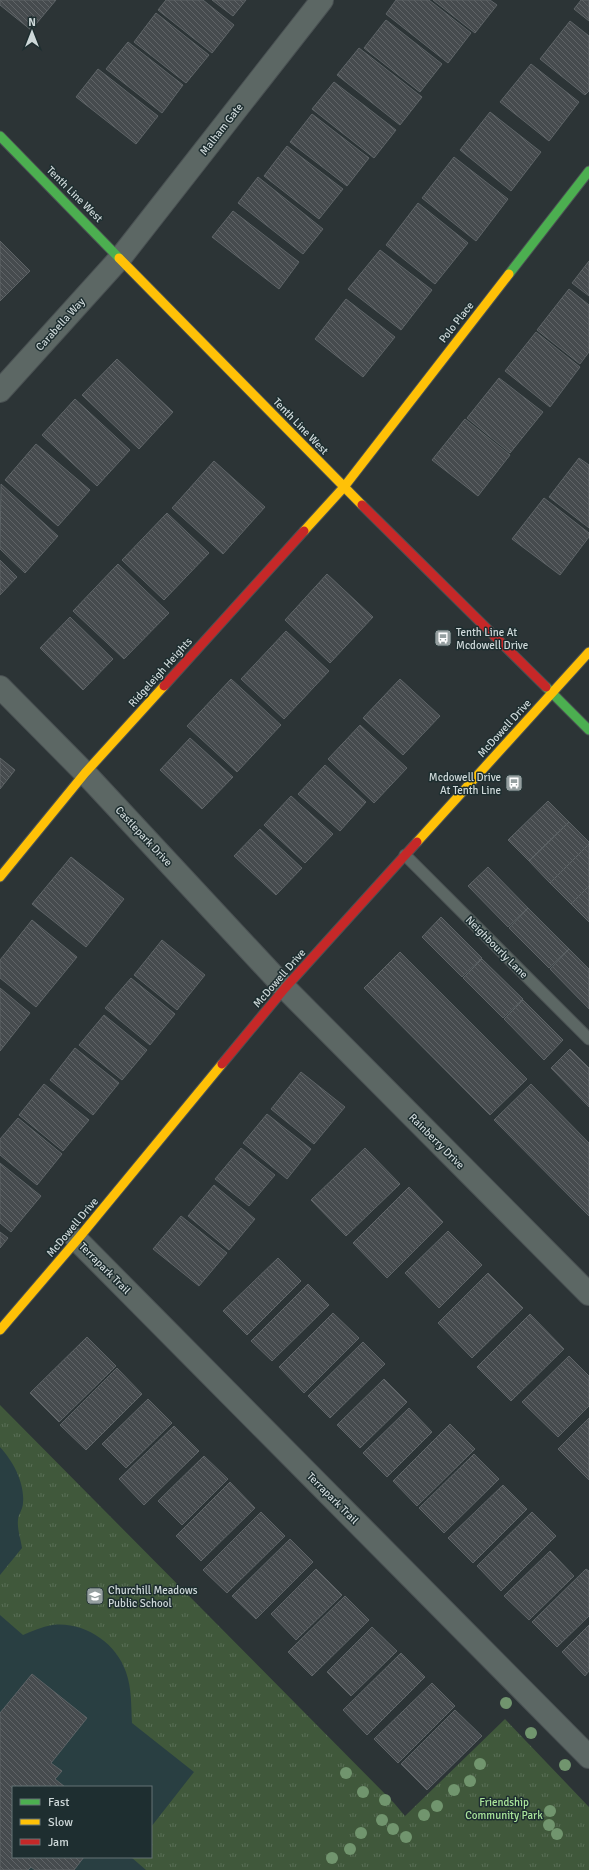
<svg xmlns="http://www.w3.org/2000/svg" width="589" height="1870" viewBox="0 0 589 1870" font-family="Signika,sans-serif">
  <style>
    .built { fill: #293f42; fill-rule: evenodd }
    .park { fill: url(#park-tufts) }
    .building { fill: url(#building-back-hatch); stroke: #5e6467 }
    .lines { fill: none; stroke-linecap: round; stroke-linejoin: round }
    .lane-casing { stroke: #4a5153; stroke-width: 13 }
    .street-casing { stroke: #4a5153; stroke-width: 24 }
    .fast-casing { stroke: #4a5153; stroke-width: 11 }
    .slow-casing { stroke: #4a5153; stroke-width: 11 }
    .jam-casing { stroke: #4a5153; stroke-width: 11 }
    .lane { stroke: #5c6764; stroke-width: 11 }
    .street { stroke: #5c6764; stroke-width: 22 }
    .fast { stroke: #4caf50; stroke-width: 9 }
    .slow { stroke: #ffc107; stroke-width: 9 }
    .jam { stroke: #c62828; stroke-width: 9 }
    .tree { fill: #71956e }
    .labels { text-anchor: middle; stroke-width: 3; stroke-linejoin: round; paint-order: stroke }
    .street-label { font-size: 11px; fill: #ced8d9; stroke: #1e2e30 }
    .poi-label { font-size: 11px; fill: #ced8d9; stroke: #1e2e30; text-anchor: start }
    .park-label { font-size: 11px; fill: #aae59b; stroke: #1e2e30 }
  </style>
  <defs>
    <pattern id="park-tufts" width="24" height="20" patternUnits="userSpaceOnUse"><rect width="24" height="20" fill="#40583b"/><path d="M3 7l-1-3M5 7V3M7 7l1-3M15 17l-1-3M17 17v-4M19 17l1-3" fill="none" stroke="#5a6f57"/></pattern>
    <pattern id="building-back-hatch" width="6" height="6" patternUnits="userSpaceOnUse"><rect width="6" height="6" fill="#464b4e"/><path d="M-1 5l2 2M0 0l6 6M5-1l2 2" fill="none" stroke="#606467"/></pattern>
  </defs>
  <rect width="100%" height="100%" fill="#2c3436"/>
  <path class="built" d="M0 1405 337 1870H0ZM13 1787H151V1857H13Z"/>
  <path class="park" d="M0 1405 394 1803 405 1816 505 1719 589 1807V1870H146L131 1857H151V1827L194 1772 132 1723C131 1706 132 1689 126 1672 116 1642 83 1621 52 1625 42 1627 32 1631 23 1635L0 1615V1575L22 1548C21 1540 17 1529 18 1520 18 1515 23 1509 23 1503 25 1483 13 1461 0 1447Z"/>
  <path class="building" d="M0 0H56L31 30 0 5Z
    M166 0H203L234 25 212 53 158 10Z
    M212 0H246L233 16Z
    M396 0H429L471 33 448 63 386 14Z
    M433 0H490L497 5 475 33Z
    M581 0H589V21L574 9Z
    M156 13 209 55 186 83 134 42Z
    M386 20 442 64 420 92 364 48Z
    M570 21 589 36V91L585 95 540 59Z
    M128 42 183 85 162 113 106 69Z
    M359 48 422 97 400 125 337 75Z
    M531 64 579 102 549 141 500 102Z
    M98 69 158 116 136 144 76 97Z
    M334 82 396 130 374 158 312 109Z
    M490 112 541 152 511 191 460 150Z
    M312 114 369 158 347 186 290 142Z
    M287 146 343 189 319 219 264 176Z
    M454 157 508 199 476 241 422 198Z
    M258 177 323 229 303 254 238 203Z
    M418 203 468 243 435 284 386 245Z
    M233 211 299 262 279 289 212 237Z
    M0 241 30 271 0 301Z
    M380 250 432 290 401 330 348 289Z
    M589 261V296L572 283Z
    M569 289 589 305V352L580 364 537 330Z
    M346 299 395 337 363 377 315 339Z
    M536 332 580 367 550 407 505 371Z
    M117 359 173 412 139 449 82 395Z
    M499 378 543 412 510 453 467 418Z
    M75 399 130 450 97 486 42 435Z
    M465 419 510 455 478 496 432 460Z
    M36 444 90 490 58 526 5 480Z
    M579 458 589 465V528L549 497Z
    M214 461 265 507 223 554 172 508Z
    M1 484 58 536 25 573 0 549Z
    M544 498 589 533V537L560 575 512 539Z
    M167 513 209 553 164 600 122 560Z
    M0 560 17 577 0 595Z
    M118 564 169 613 124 659 73 611Z
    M327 574 373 617 330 663 285 620Z
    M70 617 113 659 83 690 40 648Z
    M286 631 329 671 284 719 241 679Z
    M231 679 281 725 237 772 187 726Z
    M400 679 440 716 403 755 363 718Z
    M360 725 407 768 374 803 328 759Z
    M190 738 233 777 202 809 160 770Z
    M0 758 15 770 0 789Z
    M325 765 366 802 340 831 298 794Z
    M291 796 333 834 305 863 264 825Z
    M548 801 569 822 529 861 508 840Z
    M569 822 589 842V844L550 883 529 861Z
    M260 829 302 868 276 895 234 856Z
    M589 844V886L571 904 550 883Z
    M71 857 124 899 86 947 32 904Z
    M488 867 528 908 508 927 468 886Z
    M589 886V922L571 904Z
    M528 908 569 949 549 968 509 928Z
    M441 917 482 958 462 977 422 937Z
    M32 920 77 957 36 1007 0 978V960Z
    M162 940 205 975 177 1010 134 975Z
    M569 949 589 969V1009L550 969Z
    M400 952 527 1079 490 1115 364 988Z
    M482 959 523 999 503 1018 463 978Z
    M131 978 175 1014 150 1045 105 1008Z
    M0 988 30 1013 0 1051Z
    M523 1000 563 1040 544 1060 504 1019Z
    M104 1015 147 1050 122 1080 79 1045Z
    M75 1048 119 1083 93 1115 50 1080Z
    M570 1049 589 1068V1107L551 1068Z
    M301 1072 345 1107 314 1144 271 1109Z
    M44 1084 89 1120 63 1151 19 1115Z
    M531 1084 589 1143V1216L494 1120Z
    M267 1114 311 1149 287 1179 243 1143Z
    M18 1118 62 1154 37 1185 0 1155V1139Z
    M241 1148 275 1175 249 1206 215 1179Z
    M365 1148 400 1184 346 1236 311 1200Z
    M0 1163 41 1196 11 1232 0 1223Z
    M214 1185 255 1219 229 1250 188 1216Z
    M409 1187 443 1222 387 1278 353 1243Z
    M181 1216 227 1253 199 1286 153 1249Z
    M448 1231 482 1265 439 1308 405 1273Z
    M0 1232 8 1238 0 1248Z
    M278 1258 301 1281 247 1335 223 1311Z
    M488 1273 523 1308 472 1358 438 1323Z
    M308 1284 329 1305 272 1361 251 1341Z
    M333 1313 359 1338 304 1393 279 1367Z
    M530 1314 564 1349 511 1401 477 1367Z
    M87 1337 116 1366 59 1422 30 1393Z
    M363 1342 385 1364 330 1418 308 1396Z
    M569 1356 589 1376V1406L558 1437 522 1402Z
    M117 1368 142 1394 86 1450 60 1425Z
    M384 1379 407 1402 360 1448 337 1425Z
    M148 1399 172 1423 126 1468 102 1444Z
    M409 1408 432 1432 387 1477 363 1453Z
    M589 1418V1480L558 1449Z
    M450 1424 475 1449 417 1506 393 1481Z
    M174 1426 199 1451 144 1505 119 1479Z
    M474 1454 499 1479 444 1533 419 1508Z
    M204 1456 228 1479 182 1525 158 1501Z
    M230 1482 255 1508 201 1561 176 1536Z
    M503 1485 527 1509 473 1563 448 1538Z
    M261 1512 285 1536 227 1593 203 1570Z
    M532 1512 556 1536 501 1591 477 1566Z
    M290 1539 313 1562 256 1619 232 1596Z
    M550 1551 574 1576 529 1620 504 1596Z
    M316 1569 342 1595 296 1640 271 1614Z
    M586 1569 589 1571V1616L557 1647 532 1622Z
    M345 1596 369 1620 312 1676 288 1652Z
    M589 1625V1671L585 1676 562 1652Z
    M372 1627 397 1651 351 1696 327 1672Z
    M401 1653 425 1677 367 1735 343 1710Z
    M32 1674 87 1718 51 1763 62 1771 55 1779 65 1787H13V1857H84L74 1870H35L31 1867 28 1870H0V1713Z
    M432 1683 455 1706 398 1763 374 1739Z
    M455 1710 482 1736 427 1790 401 1764Z"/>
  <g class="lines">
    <defs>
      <path id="lane" d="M405 855 589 1039"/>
      <path id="street" d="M0 391 121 257 322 0
        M0 687 85 773 285 988 589 1294
        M77 1240 589 1757"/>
      <path id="fast" d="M0 136 119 258
        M509 274 589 171
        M546 687 589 730"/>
      <path id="slow" d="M119 258 362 505
        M304 531 344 487 509 274
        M417 842 589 652
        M0 877 85 773 164 686
        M0 1330 77 1240 222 1064"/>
      <path id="jam" d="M362 505 546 687
        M164 686 304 531
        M222 1064 285 988 417 842"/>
    </defs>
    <use href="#lane" class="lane-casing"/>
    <use href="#street" class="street-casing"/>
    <use href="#fast" class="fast-casing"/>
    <use href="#slow" class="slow-casing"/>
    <use href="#jam" class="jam-casing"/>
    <use href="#lane" class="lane"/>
    <use href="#street" class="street"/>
    <use href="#fast" class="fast"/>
    <use href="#slow" class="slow"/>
    <use href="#jam" class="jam"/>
  </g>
  <g class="tree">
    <circle cx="506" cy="1703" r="6"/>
    <circle cx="531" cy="1733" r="6"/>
    <circle cx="480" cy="1764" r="6"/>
    <circle cx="565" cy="1765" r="6"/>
    <circle cx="346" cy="1773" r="6"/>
    <circle cx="470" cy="1781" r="6"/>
    <circle cx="454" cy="1790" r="6"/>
    <circle cx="363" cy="1792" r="6"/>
    <circle cx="385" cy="1800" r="6"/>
    <circle cx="437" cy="1806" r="6"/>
    <circle cx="550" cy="1811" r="6"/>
    <circle cx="424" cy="1815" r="6"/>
    <circle cx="382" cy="1820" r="6"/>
    <circle cx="549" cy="1825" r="6"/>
    <circle cx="393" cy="1829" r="6"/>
    <circle cx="361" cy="1833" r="6"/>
    <circle cx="557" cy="1834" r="6"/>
    <circle cx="406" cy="1837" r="6"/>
    <circle cx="350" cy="1849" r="6"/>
    <circle cx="332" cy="1858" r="6"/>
  </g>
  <defs>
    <symbol id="bus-square" viewBox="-11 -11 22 22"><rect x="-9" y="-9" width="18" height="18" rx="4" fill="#959fa0" stroke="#1e2e30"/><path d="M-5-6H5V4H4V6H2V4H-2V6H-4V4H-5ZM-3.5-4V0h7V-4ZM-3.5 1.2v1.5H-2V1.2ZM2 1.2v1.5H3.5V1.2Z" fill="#fff"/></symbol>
    <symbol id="school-square" viewBox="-11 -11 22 22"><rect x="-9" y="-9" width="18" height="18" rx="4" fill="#959fa0" stroke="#1e2e30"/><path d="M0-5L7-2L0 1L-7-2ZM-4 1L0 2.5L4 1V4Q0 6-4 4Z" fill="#fff"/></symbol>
  </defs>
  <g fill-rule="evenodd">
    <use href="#bus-square" x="433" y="628" width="20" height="20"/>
    <use href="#bus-square" x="504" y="773" width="20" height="20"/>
    <use href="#school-square" x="85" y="1586" width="20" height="20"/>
  </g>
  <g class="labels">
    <g class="street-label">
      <text transform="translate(221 129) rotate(-52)" y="4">Malham Gate</text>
      <text transform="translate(75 194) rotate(45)" y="4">Tenth Line West</text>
      <text transform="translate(456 322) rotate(-52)" y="4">Polo Place</text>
      <text transform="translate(60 324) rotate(-48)" y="4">Carabella Way</text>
      <text transform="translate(301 426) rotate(46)" y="4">Tenth Line West</text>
      <text transform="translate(160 672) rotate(-48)" y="4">Ridgeleigh Heights</text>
      <text transform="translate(504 728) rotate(-48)" y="4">McDowell Drive</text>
      <text transform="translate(144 836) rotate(47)" y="4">Castlepark Drive</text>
      <text transform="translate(497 947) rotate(45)" y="4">Neighbourly Lane</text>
      <text transform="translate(279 978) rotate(-49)" y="4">McDowell Drive</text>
      <text transform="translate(437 1141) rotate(45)" y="4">Rainberry Drive</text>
      <text transform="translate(72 1227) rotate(-50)" y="4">McDowell Drive</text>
      <text transform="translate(105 1268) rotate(45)" y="4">Terrapark Trail</text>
      <text transform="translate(333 1498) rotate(45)" y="4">Terrapark Trail</text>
    </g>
    <g class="poi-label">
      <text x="456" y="636">Tenth Line At<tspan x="456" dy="13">Mcdowell Drive</tspan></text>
      <text x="501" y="781" text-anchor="end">Mcdowell Drive<tspan x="501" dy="13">At Tenth Line</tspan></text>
      <text x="108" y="1594">Churchill Meadows<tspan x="108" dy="13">Public School</tspan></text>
    </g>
    <g class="park-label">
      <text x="504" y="1806">Friendship<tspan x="504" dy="13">Community Park</tspan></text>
    </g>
  </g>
  <rect x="12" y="1786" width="140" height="72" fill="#1e2e30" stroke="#647274"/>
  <rect x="20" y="1799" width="20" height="6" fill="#4caf50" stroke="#647274"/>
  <text x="48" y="1806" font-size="12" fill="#ced8d9">Fast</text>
  <rect x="20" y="1819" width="20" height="6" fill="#ffc107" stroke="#647274"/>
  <text x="48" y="1826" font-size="12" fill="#ced8d9">Slow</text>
  <rect x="20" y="1839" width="20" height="6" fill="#c62828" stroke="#647274"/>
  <text x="48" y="1846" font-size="12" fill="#ced8d9">Jam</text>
  <g transform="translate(32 32)" stroke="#1e2e30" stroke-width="3" paint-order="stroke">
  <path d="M0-3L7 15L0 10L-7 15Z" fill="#ced8d9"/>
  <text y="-6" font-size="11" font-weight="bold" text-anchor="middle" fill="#ced8d9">N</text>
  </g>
</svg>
